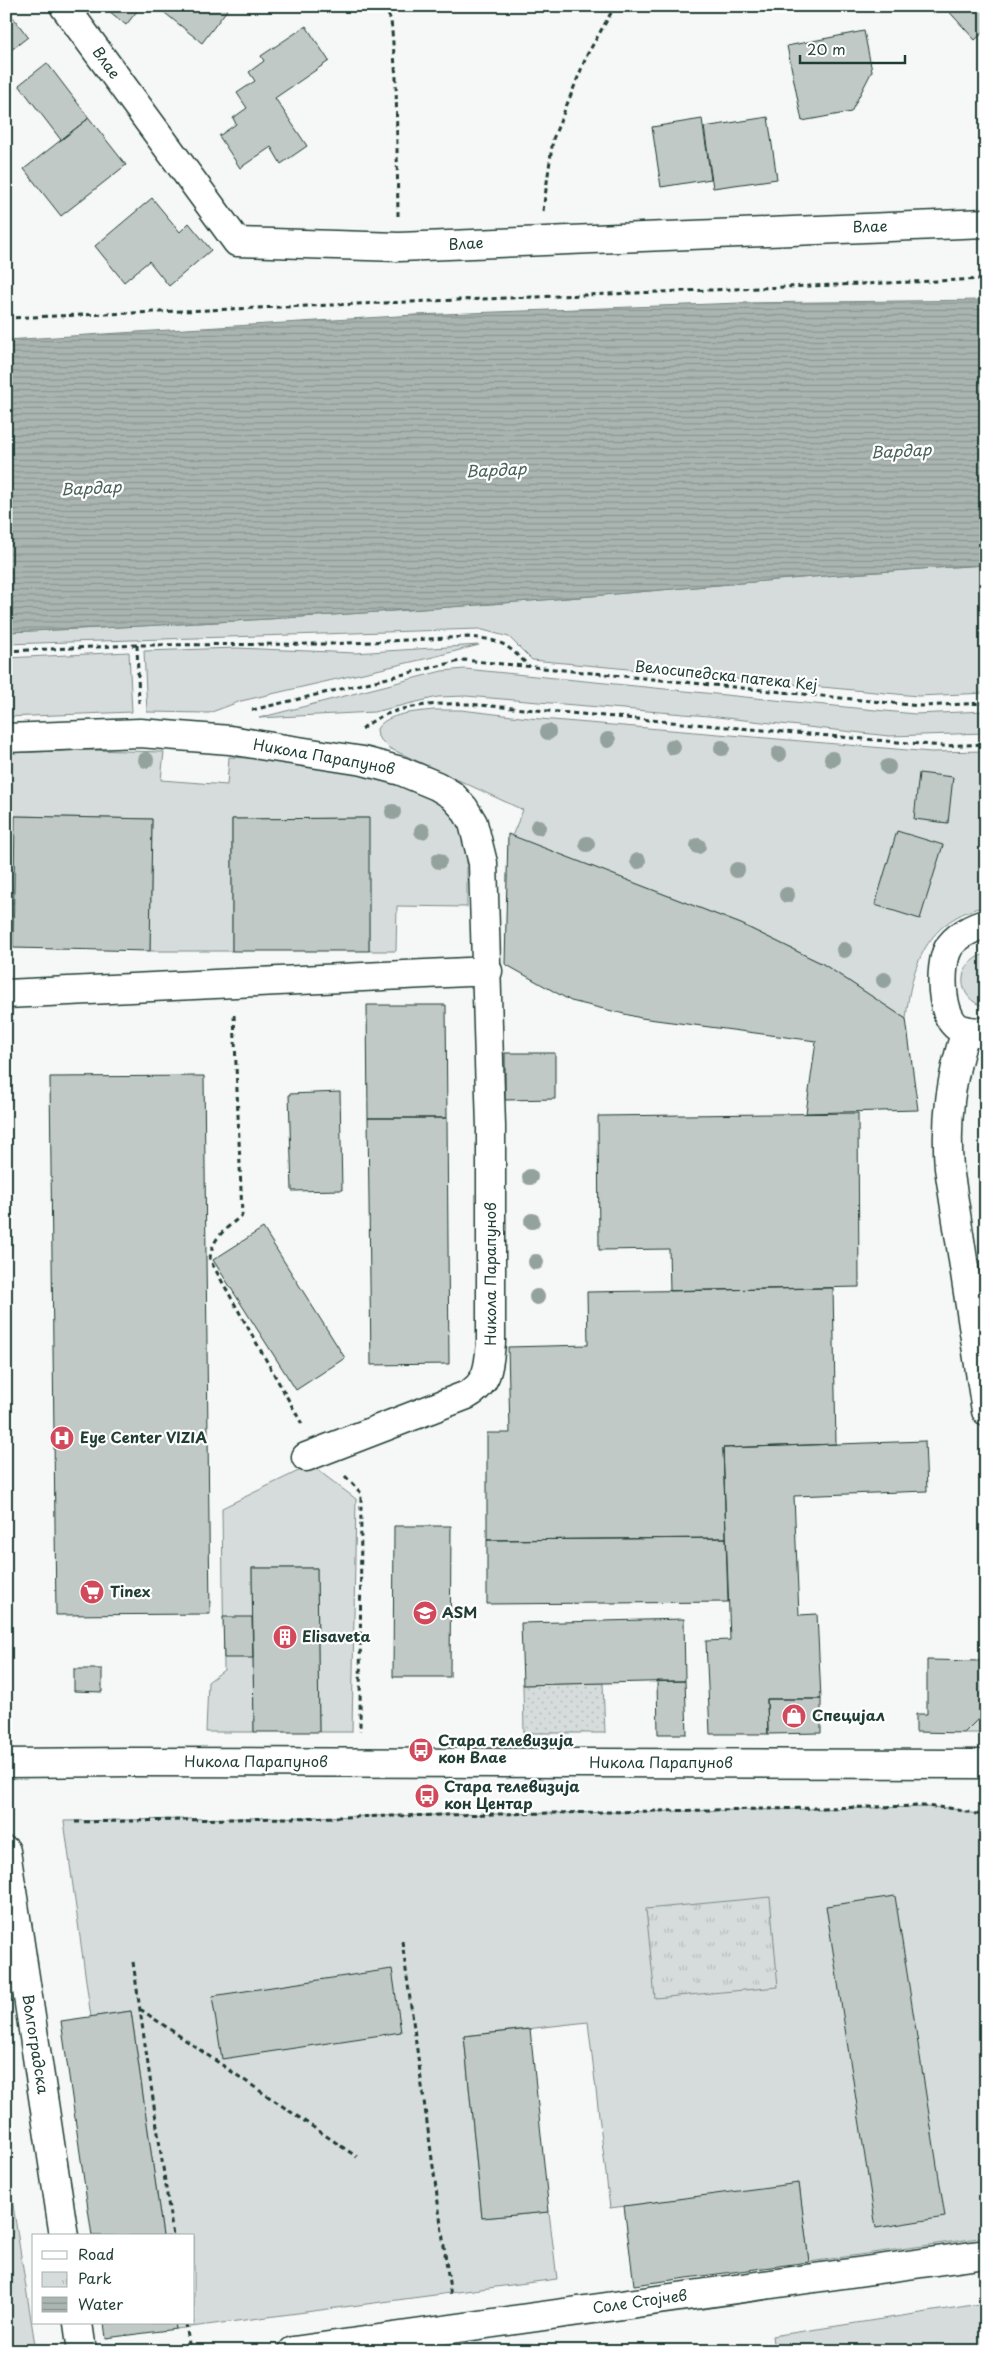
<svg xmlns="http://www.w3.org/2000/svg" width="992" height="2357" viewBox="0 0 992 2357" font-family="'Playpen Sans',sans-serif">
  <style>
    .grass { fill: #d6dcdb; stroke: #7a8c88 }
    .park { fill: url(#park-tufts); stroke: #7a8c88 }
    .garden { fill: url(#garden-dots); stroke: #7a8c88 }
    .water { fill: url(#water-rules); stroke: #72857f }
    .building { fill: #c0c9c6; stroke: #1f3d34 }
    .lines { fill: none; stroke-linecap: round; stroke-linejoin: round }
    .minor-casing { stroke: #1f3d34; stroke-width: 31 }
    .path { stroke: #1f3d34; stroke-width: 3; stroke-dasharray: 5 4; stroke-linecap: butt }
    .minor { stroke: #fff; stroke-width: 28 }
    .tree { fill: #94a29e }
    .labels { text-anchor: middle; stroke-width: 4.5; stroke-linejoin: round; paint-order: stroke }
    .street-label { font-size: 15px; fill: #1f3d34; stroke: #fff }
    .poi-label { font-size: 15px; font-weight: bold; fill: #1f3d34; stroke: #fff; text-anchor: start }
    .water-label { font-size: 16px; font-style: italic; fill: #49615a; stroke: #fff }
  </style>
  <defs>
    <pattern id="park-tufts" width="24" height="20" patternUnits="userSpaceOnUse" patternTransform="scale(1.25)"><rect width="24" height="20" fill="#d6dcdb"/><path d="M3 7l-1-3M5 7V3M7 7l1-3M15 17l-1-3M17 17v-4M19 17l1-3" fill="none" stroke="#b7bebd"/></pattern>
    <pattern id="garden-dots" width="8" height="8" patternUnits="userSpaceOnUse" patternTransform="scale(1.25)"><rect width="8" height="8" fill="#d6dcdb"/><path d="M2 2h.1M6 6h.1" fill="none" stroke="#b7bebd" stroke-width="1.8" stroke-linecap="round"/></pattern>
    <pattern id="water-rules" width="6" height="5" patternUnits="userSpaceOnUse" patternTransform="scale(1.25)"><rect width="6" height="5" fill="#aab5b1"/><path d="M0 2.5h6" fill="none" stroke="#8a9491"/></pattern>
  </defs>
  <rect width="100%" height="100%" fill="#f6f7f7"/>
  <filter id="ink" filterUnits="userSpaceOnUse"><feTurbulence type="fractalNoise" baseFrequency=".02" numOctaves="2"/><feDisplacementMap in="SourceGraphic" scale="10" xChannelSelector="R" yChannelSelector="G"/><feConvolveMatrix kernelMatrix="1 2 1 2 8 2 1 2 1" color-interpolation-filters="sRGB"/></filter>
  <g filter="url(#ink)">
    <path class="grass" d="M986 565V693L918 696 532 660 509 637 479 629 6 644V632C185 625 364 614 543 600 691 588 838 573 986 565Z
      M479 645 433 657 241 701 209 713 147 712 144 651 237 648 355 653Z
      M129 652 132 712 6 717V658Z
      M465 669 915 714 986 711V733L889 736 708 716 466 696 438 697 374 712 259 718 442 671Z
      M434 710H461L529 718 931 752 986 751V906C927 919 911 965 906 1019L823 964 741 924 512 836 523 810 389 748 378 737 377 729C386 713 417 712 434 710Z
      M89 750 164 752 161 780 227 785 229 757 264 759 379 776 431 794 446 807 461 829 467 852V907L397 906 396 951H369L368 818 232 819V951H150L152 819 16 816 14 903H6V753Z
      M986 954V1007C955 1000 955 961 986 954Z
      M311 1465 356 1499 352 1732H319L317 1568H252L254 1732H206L208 1682 224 1670 222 1508Z
      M982 1552 986 1578V1733H964L983 1714Z
      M929 1807 949 1808 986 1816V2237L809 2262 799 2184 610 2208 588 2022 464 2036 482 2218 549 2212 557 2279 176 2329 175 2323H194V2236H163L131 2011 91 2017 64 1821Z
      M6 2161 36 2351H6Z
      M986 2303V2351H774L772 2336Z"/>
    <path class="park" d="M770 1897 778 1987 655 1998 646 1909Z"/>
    <path class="garden" d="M603 1683 605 1733H524L523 1685Z"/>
    <path class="water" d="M986 300V565C838 573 691 588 543 600 364 614 185 625 6 632V340L415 315 740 303Z"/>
    <path class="building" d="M103 6H141L126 25Z
      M162 6H230L202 43 160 9Z
      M944 6H986V30L975 40Z
      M6 8 28 37 6 54Z
      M306 26 329 61 275 98 307 146 281 164 271 147 240 168 219 136 236 124 233 118 247 108 237 93 255 81 249 72 264 61 261 56Z
      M864 31 872 71 851 112 802 121 787 46Z
      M47 63 89 118 61 140 19 85Z
      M768 117 777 179 713 188 704 127Z
      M89 118 126 165 61 216 24 169Z
      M702 119 711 179 661 187 652 127Z
      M152 198 180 232 189 223 211 250 169 286 149 261 124 282 95 246Z
      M919 773 953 777 948 823 914 819Z
      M15 816 152 819 150 951 13 948Z
      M369 818V951H232V819Z
      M897 831 943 845 920 919 875 905Z
      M508 834 741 924 823 964 906 1019 918 1110 806 1113 816 1041 641 1018 571 1001 505 964Z
      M367 1005H446L447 1118H368Z
      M505 1053H555V1099L505 1100Z
      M204 1076 210 1614 56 1615 50 1077Z
      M340 1092 342 1190 292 1191 289 1094Z
      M858 1113 859 1287 670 1291 669 1249 599 1250 598 1116Z
      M368 1118H447L449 1364 371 1365Z
      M263 1228 345 1358 296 1390 213 1260Z
      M833 1288 836 1444 723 1448 726 1538 487 1540V1433H510L508 1347 588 1345 587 1292Z
      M925 1441 927 1491 794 1496 799 1615 817 1614 821 1699H767L768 1734H710L706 1641 730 1640 723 1448Z
      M394 1526H451L450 1677H393Z
      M726 1538 728 1602 487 1604V1540Z
      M252 1568H317L319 1732H254Z
      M223 1617H252L253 1658H224Z
      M684 1619 685 1681 523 1685 521 1623Z
      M927 1660 983 1661V1714L964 1733 916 1732V1714H927Z
      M74 1669H102V1692L74 1691Z
      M657 1681H685L687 1734H658Z
      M767 1699H821V1733L768 1734Z
      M895 1896 945 2217 876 2228 826 1906Z
      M392 1969 401 2032 222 2059 212 1996Z
      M131 2011 163 2236H92L61 2021Z
      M530 2029 549 2212 482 2218 464 2036Z
      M799 2183 809 2262 634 2285 624 2206Z
      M104 2323H175L176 2329 106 2338Z"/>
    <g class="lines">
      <defs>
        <path id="minor" d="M64 6 237 242 399 247 986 223
          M6 738 140 733 230 740 266 746 363 761 401 771 437 786 452 795 464 808 473 823 483 863 491 1127V1342C489 1364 489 1383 467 1395L306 1457
          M986 924C973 927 954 937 948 949 939 966 940 1018 959 1028 967 1032 977 1032 986 1032
          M6 994 488 971
          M966 1030C951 1078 945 1117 949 1168L986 1411
          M6 1763 129 1762 986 1764
          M6 1851 64 2236
          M78 2323 82 2351
          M293 2351 986 2254"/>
      </defs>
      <use href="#minor" class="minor-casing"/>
      <path class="path" d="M384 6 391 20 396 78 398 216
        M543 211 553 139 587 55 615 6
        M6 318 986 279
        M137 645 139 703
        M6 651 137 645 330 644 468 637C503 640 505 643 530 667
        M252 710 464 660 921 706 986 703
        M362 729C389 705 433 703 468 704L943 746 986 744
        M234 1015 242 1215C226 1229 211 1238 210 1260L302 1424
        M345 1476 361 1493 360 1731
        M75 1822 923 1806 949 1808 986 1816
        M402 1941 451 2297
        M133 1962 173 2236
        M140 2009 357 2157
        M186 2323 190 2351"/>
      <use href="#minor" class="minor"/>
    </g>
    <g class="tree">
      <circle cx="548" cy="732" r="8"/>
      <circle cx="608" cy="740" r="8"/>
      <circle cx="673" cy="747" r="8"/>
      <circle cx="722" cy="748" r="8"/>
      <circle cx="779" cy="754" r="8"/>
      <circle cx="832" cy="759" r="8"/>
      <circle cx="146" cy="760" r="8"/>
      <circle cx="888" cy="767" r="8"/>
      <circle cx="393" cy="812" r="8"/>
      <circle cx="538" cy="827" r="8"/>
      <circle cx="422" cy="831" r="8"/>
      <circle cx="587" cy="844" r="8"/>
      <circle cx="698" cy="846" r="8"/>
      <circle cx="439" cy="861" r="8"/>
      <circle cx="638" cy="861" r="8"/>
      <circle cx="737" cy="870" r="8"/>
      <circle cx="787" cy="895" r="8"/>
      <circle cx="844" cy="950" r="8"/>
      <circle cx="884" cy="980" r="8"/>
      <circle cx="530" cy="1177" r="8"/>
      <circle cx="532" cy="1221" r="8"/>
      <circle cx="536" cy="1262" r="8"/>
      <circle cx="537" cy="1297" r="8"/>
    </g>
  </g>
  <defs>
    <symbol id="hospital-disc" viewBox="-11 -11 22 22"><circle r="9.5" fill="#d1495b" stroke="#fff"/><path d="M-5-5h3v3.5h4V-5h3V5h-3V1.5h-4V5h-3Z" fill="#fff"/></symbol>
    <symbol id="supermarket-disc" viewBox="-11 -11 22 22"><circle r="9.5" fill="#d1495b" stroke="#fff"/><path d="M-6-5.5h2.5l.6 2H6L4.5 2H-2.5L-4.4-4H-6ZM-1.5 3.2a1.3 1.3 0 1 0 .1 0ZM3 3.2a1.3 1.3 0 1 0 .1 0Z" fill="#fff"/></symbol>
    <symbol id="school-disc" viewBox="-11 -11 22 22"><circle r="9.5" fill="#d1495b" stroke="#fff"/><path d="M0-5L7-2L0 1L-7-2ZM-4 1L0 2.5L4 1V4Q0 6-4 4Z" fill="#fff"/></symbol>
    <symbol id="building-disc" viewBox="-11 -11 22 22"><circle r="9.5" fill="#d1495b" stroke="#fff"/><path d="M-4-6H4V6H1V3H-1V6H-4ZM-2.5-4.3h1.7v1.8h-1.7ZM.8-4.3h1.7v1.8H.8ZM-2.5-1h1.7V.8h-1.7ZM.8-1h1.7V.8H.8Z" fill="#fff"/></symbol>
    <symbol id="shop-disc" viewBox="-11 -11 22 22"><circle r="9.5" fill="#d1495b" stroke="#fff"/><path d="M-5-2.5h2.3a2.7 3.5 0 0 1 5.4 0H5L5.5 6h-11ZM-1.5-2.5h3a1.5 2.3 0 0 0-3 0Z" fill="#fff"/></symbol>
    <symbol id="bus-disc" viewBox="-11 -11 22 22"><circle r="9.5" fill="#d1495b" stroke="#fff"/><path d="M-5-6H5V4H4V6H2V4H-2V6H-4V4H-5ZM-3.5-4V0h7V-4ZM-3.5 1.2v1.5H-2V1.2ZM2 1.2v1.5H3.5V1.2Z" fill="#fff"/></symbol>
  </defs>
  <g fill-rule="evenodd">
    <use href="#hospital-disc" x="48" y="1424" width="28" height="28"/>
    <use href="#supermarket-disc" x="78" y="1578" width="28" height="28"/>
    <use href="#school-disc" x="411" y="1599" width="28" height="28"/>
    <use href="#building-disc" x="271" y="1623" width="28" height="28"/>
    <use href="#shop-disc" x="780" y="1702" width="28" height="28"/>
    <use href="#bus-disc" x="407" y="1736" width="28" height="28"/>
    <use href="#bus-disc" x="413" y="1782" width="28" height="28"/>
  </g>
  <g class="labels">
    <g class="street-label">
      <text transform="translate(106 63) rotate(54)" y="5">Влае</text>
      <text transform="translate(870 227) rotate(-2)" y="5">Влае</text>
      <text transform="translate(466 244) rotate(-3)" y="5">Влае</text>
      <text transform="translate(726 676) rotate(6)" y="5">Велосипедска патека Кеј</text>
      <text transform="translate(324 757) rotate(10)" y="5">Никола Парапунов</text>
      <text transform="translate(491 1274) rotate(-90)" y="5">Никола Парапунов</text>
      <text x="256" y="1767">Никола Парапунов</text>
      <text x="661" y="1768">Никола Парапунов</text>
      <text transform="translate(35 2044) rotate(81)" y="5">Волгоградска</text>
      <text transform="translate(640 2302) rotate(-8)" y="5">Соле Стојчев</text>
    </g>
    <g class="poi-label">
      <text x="80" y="1443">Eye Center VIZIA</text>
      <text x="110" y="1597">Tinex</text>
      <text x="442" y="1618">ASM</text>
      <text x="302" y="1642">Elisaveta</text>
      <text x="812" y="1721">Специјал</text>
      <text x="438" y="1746">Стара телевизија<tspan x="438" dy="17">кон Влае</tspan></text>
      <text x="444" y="1792">Стара телевизија<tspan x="444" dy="17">кон Центар</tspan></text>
    </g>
    <g class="water-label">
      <text transform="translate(901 451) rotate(-3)" y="6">Вардар</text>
      <text transform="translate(496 470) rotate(-3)" y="6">Вардар</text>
      <text transform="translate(91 488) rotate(-3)" y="6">Вардар</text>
    </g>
  </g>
  <rect width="992" height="2357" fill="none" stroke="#fff" stroke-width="25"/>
  <rect x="12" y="12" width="967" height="2332" fill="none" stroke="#1f3d34" stroke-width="2" filter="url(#ink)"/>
  <rect x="32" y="2234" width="162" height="90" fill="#ffffff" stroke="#a5b1ae"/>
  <rect x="42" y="2251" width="25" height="8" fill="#ffffff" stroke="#a5b1ae"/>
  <text x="78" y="2260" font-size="15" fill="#1f3d34">Road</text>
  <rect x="42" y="2272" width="25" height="15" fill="url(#park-tufts)" stroke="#a5b1ae"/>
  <text x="78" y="2284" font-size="15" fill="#1f3d34">Park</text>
  <rect x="42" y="2297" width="25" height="15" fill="url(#water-rules)" stroke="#a5b1ae"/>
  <text x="78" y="2310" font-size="15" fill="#1f3d34">Water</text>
  <path d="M800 55v8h105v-8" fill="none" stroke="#1f3d34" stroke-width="2.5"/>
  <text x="807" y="55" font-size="15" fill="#1f3d34" stroke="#ffffff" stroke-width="4" paint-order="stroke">20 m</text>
</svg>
